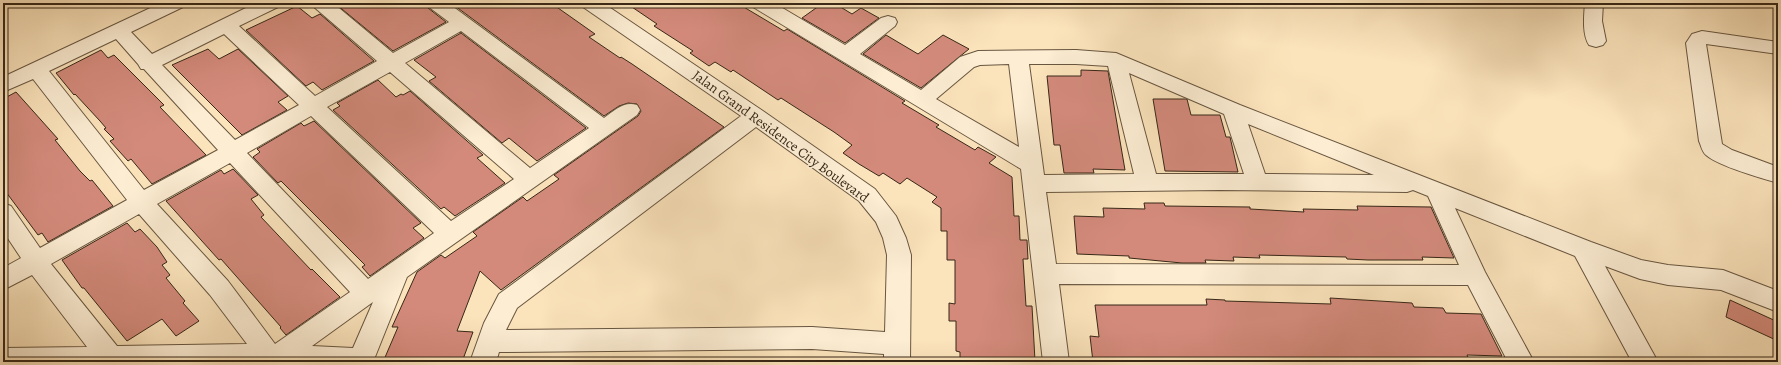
<svg xmlns="http://www.w3.org/2000/svg" width="1781" height="365" viewBox="0 0 1781 365" font-family="Alegreya,serif">
  <style>
    .building { fill: #d38a7b; stroke: #372717 }
    .lines { fill: none; stroke-linecap: round; stroke-linejoin: round }
    .street-casing { stroke: #685640; stroke-width: 2 }
    .street { fill: #fcedd3; fill-rule: evenodd }
    .labels { text-anchor: middle; stroke-width: 3; stroke-linejoin: round; paint-order: stroke }
    .street-label { font-size: 14px; fill: #372717; stroke: #fcedd3 }
  </style>
  <rect width="100%" height="100%" fill="#fbe3bb"/>
  <filter id="stains"><feTurbulence type="fractalNoise" baseFrequency=".005" numOctaves="4"/><feColorMatrix values="0 0 0 0 .2 0 0 0 0 .09 0 0 0 0 .02 0 0 0 .5 -.17"/></filter>
  <radialGradient id="worn" r=".72"><stop offset=".6" stop-color="#630" stop-opacity="0"/><stop offset="1" stop-color="#630" stop-opacity=".3"/></radialGradient>
  <path class="building" d="M340 3H426L428 8 446 22 393 51 337 5Z
    M451 3H551L595 34 589 37 620 58 621 57 632 64 724 127 501 290 480 271 457 331 473 332 462 362H383L398 327H392L417 272 441 255 445 258 477 236 473 232 523 197 527 201 559 179 554 175 638 116 641 111 637 104 628 103 619 106 604 116Z
    M626 3H737L784 31 787 29 905 101 902 103 939 125 936 127 975 150 978 147 996 157 989 163 1012 177 1014 216H1019L1020 240H1027L1028 259H1023L1026 306H1032L1035 361 997 360V362H960V352L956 351V321H949V303L955 304V260H947V231H941V208L932 202 937 197 907 178 900 184 883 173 879 176 859 164 843 153 852 145 834 132 781 98 778 100 733 70 731 72 715 62 709 66 690 53 693 51 654 26 657 24Z
    M823 3H834L852 14 861 8 879 18 845 43 802 18Z
    M297 6 312 18 320 14 374 61 322 90 313 82 306 86 246 30Z
    M461 33 586 128 537 161 509 138 502 143 429 81 436 77 414 60Z
    M886 35 918 54 943 35 969 49 921 88 863 54Z
    M208 49 219 59 238 49 288 96 278 102 287 110 242 135 172 65Z
    M101 50 108 58 114 55 164 105 160 107 206 155 152 184 131 159 128 161 110 141 114 139 104 129 106 128 100 121 75 94 74 95 56 73Z
    M1081 70 1108 71 1125 170 1093 169 1094 173H1064L1060 145H1054L1047 76H1081Z
    M378 80 396 97 401 94 403 95 410 91 483 155 477 158 505 183 455 216 444 207 441 209 333 110 340 106 337 103Z
    M16 92 58 139 55 140 80 171 90 181 92 180 113 206 48 242 42 233 38 235 3 188V99Z
    M1153 99H1187L1191 115H1220L1226 137H1230L1238 172 1165 171Z
    M314 121 421 223 413 228 424 238 370 276 362 267 365 265 281 181 278 183 253 157 260 152 257 149 301 123 304 126Z
    M233 169 258 195 251 199 264 215 261 217 311 270 312 269 340 297 286 335 280 328 281 327 221 259 219 260 166 201 221 170 224 174Z
    M1144 203H1164L1165 206 1250 207V209L1304 212 1303 209 1358 210 1357 206 1431 207 1454 258 1422 257 1423 260H1368L1347 259 1346 257 1259 255 1260 258 1233 257 1234 261 1205 260 1206 263H1182L1129 258V256L1077 254 1074 216 1104 217 1103 208 1145 209Z
    M127 223 135 232 140 229 157 247 167 262 162 265 170 275 166 278 185 301 183 303 199 321 176 336 162 319 127 341 84 288H82L62 260Z
    M1330 298 1412 303 1414 307 1443 308 1446 313 1481 314 1502 356 1467 355 1470 362H1183L1118 359 1119 362H1093L1090 336 1099 337 1095 305H1207L1206 299 1225 300V301L1331 304Z
    M1730 300 1778 322V341L1726 317Z"/>
  <g class="lines">
    <defs>
      <path id="street" d="M161 3H185L183 7 131 32 152 54 256 3H280L278 7 239 26 315 96 377 61 314 7 312 3H333L393 53 449 22 429 7 427 3H448L604 118C615 110 624 101 637 105L640 110 637 115 407 277 373 362H3V348L87 347 32 275 3 290V268L21 258 3 231V203L11 206 40 248 127 200 33 79 3 92V77ZM461 31 589 128 530 168 405 63ZM224 34 299 105 235 140 162 65ZM116 39 138 64 141 69H144L218 150 144 190 49 71ZM390 72 514 179 451 221 327 107ZM311 116 434 233 368 279 247 153ZM230 163 350 292 275 344 228 281 157 204ZM139 214 210 295 247 344 117 346 51 264ZM373 302 353 348 312 346Z
        M581 3H603L763 111 875 189 896 216 906 238 911 255 910 362H884V354L812 349 499 352 496 362H470L484 323 499 294 741 116 583 7ZM756 127 859 201 876 222 883 238 887 255 885 332 812 327 506 330 517 308Z
        M751 3H774L845 45 881 18 888 16 895 18 897 22 895 26 860 54 921 90 960 57 978 51 1076 50 1116 53 1240 105 1591 242 1641 260 1668 265 1723 270 1778 291V312L1721 290 1668 285 1640 279 1605 266 1658 362H1632L1575 256 1455 208 1485 272 1534 362H1508L1468 285 1059 284 1069 362H1043L1021 169 753 7ZM1009 64 1019 147 936 99 974 67 980 65ZM1029 64H1076L1108 66 1134 174 1044 175ZM1129 73 1224 114 1244 174H1156ZM1248 124 1374 175 1265 174ZM1220 190 1407 192 1413 190 1428 196 1459 265 1056 264 1046 192Z
        M1585 3H1603L1602 21 1606 41 1603 45 1596 47 1589 45C1582 34 1584 16 1585 3Z
        M1702 31 1778 42V54L1706 44 1722 144 1732 150 1778 167V183C1761 178 1718 166 1706 155 1702 152 1701 145 1699 141L1686 43 1692 34Z"/>
    </defs>
    <use href="#street" class="street-casing"/>
    <use href="#street" class="street"/>
  </g>
  <g class="labels">
    <g class="street-label">
      <text transform="translate(781 136) rotate(36)" y="5">Jalan Grand Residence City Boulevard</text>
    </g>
  </g>
  <rect width="1781" height="365" fill="none" stroke="#fbe3bb" stroke-width="16"/>
  <rect x="4" y="4" width="1773" height="357" fill="none" stroke="#372717" stroke-width="2"/>
  <rect x="8" y="8" width="1765" height="349" fill="none" stroke="#372717"/>
  <rect width="100%" height="100%" filter="url(#stains)"/>
  <rect width="100%" height="100%" fill="url(#worn)"/>
</svg>
